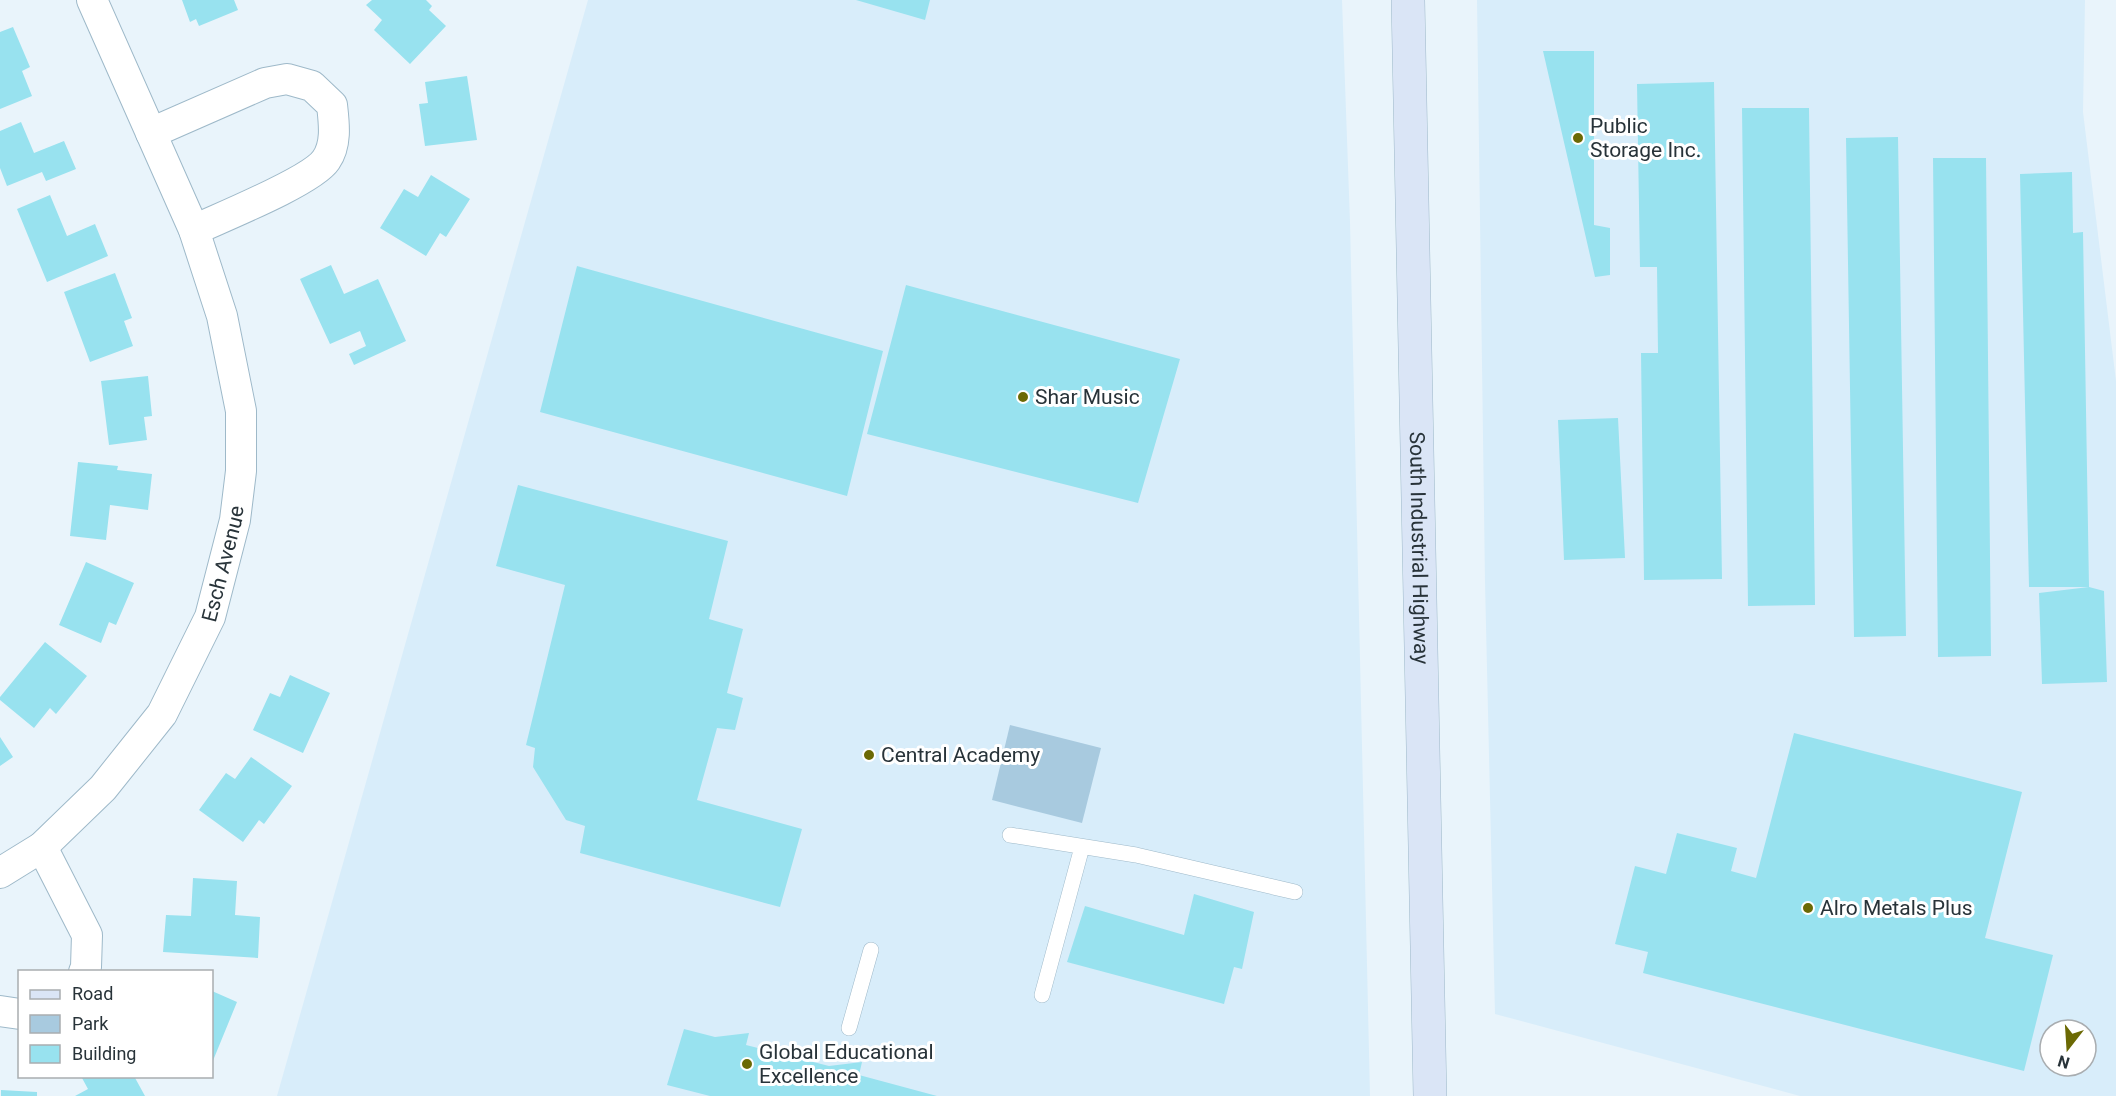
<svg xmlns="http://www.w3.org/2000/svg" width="2116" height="1096" viewBox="0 0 2116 1096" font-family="Roboto,sans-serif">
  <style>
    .built { fill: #d8edfa; fill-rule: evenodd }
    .green { fill: #a8cadf }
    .building { fill: #98e2ef }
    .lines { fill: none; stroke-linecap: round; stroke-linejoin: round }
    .lane-casing { stroke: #9eb9c9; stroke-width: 16 }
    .street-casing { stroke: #9eb9c9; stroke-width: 32 }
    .secondary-casing { stroke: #9eb9c9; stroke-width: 34 }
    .lane { stroke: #fff; stroke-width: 15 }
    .street { stroke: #fff; stroke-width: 30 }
    .secondary { stroke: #dae5f6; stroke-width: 33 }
    .poi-dot { fill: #6b6904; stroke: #fff; stroke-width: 2 }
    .labels { text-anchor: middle; stroke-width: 6; stroke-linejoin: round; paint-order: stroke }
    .poi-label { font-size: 21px; fill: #283339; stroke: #fff; text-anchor: start }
    .street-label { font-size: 21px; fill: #283339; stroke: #fff }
  </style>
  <rect width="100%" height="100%" fill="#e9f4fb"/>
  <path class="built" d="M588 0H1342L1350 222 1370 1096H277Z
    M1477 0H2085L2083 112 2116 381V1096H1800L1495 1014 1485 582ZM2050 1030H2086V1066H2050Z"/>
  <path class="green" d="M1010 725 1101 748 1082 823 992 800Z"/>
  <path class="building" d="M182 0H234L238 10 199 26 196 19 190 22Z
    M372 0H426L432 6 429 10 446 26 410 64 374 30 382 20 366 5Z
    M856 0H930L925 20Z
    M13 27 30 67 22 71 32 96 0 109V32Z
    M1543 51H1594V225L1610 228V275L1595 277Z
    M467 76 477 140 425 146 419 104 428 103 425 82Z
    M1714 82 1722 579 1644 580 1641 353H1658L1657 267H1640L1637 84Z
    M1742 108H1809L1815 605 1748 606Z
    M21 122 34 153 64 141 76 169 46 181 42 172 7 186 0 168V131Z
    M1898 137 1906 636 1854 637 1846 138Z
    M1933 158H1986L1991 656 1938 657Z
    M2072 172 2073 233 2083 232 2089 587 2104 591 2107 682 2042 684 2039 593 2089 587H2029L2020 174Z
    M431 175 470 199 446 237 440 233 426 256 380 228 404 189 418 197Z
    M50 195 67 236 95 224 108 256 47 282 17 209Z
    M331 265 344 294 378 279 406 341 354 365 349 354 366 346 360 331 330 344 300 279Z
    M577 266 883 351 847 496 540 412Z
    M115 273 132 318 124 321 133 346 90 362 64 292Z
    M906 285 1180 359 1138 503 867 434Z
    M148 376 152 416 144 417 147 440 109 445 101 381Z
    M1618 418 1625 558 1564 560 1558 420Z
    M78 462 118 466 117 470 152 474 148 510 110 505 106 540 70 536Z
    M518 485 728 541 709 619 743 629 727 693 743 698 735 730 717 728 697 800 802 829 780 907 580 853 585 826 566 820 533 767 535 748 526 745 565 585 496 566Z
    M86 562 134 583 116 625 109 622 101 643 59 625Z
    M45 642 87 676 56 714 50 708 34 728 0 700V697Z
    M290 675 330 693 303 753 253 730 270 693 280 697Z
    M1794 733 2022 792 1985 938 2053 955 2024 1071 1643 973 1648 952 1615 944 1635 866 1666 874 1677 833 1737 848 1731 871 1756 878Z
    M0 737 13 757 0 766Z
    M251 757 292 786 264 824 259 820 243 842 199 810 226 773 235 779Z
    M193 878 237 881 235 915 260 917 258 958 163 952 166 915 191 916Z
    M1194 894 1254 912 1242 969 1234 967 1224 1004 1067 962 1085 906 1184 935Z
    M212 991 237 1002 212 1063Z
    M684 1029 715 1037 749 1033 746 1045 829 1066 862 1062 859 1075 937 1096H710L667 1085Z
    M85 1076H134L145 1096H75L88 1089 82 1078Z
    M1 1090 37 1092V1096H1Z"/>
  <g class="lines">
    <defs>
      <path id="lane" d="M1010 835 1136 855 1295 892
        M1042 995 1082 847
        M849 1028 871 950"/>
      <g id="street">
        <path d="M151 133 265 83 287 79 312 86 332 105C334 123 337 144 326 160 312 181 222 217 194 230"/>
        <path d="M42 847 87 935 86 967 84 972"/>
        <path id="s1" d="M0 873 42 847 103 788 162 714 210 617 235 520 241 471V411L222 316 194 230 92 0"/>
        <path d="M0 1011 20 1014"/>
      </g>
      <g id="secondary">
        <path id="s2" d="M1408 0 1430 1096"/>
      </g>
    </defs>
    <use href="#lane" class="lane-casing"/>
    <use href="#street" class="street-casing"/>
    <use href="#secondary" class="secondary-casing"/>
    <use href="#lane" class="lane"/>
    <use href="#street" class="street"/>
    <use href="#secondary" class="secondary"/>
  </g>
  <g class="poi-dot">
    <circle cx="1578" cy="138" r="6"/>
    <circle cx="1023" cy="397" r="6"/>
    <circle cx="869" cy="755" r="6"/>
    <circle cx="1808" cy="908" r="6"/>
    <circle cx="747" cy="1064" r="6"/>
  </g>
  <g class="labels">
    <g class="poi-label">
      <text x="1590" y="133">Public<tspan x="1590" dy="24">Storage Inc.</tspan></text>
      <text x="1035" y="404">Shar Music</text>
      <text x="881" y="762">Central Academy</text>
      <text x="1820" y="915">Alro Metals Plus</text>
      <text x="759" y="1059">Global Educational<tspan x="759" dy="24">Excellence</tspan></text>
    </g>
    <g class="street-label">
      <text dy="7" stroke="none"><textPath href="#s2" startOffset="548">South Industrial Highway</textPath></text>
      <text dy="7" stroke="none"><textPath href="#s1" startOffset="392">Esch Avenue</textPath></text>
    </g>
  </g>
  <rect x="18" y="970" width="195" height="108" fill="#ffffff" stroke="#a9adb0" stroke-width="1.5"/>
  <rect x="30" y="990" width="30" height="9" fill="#dae5f6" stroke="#a9adb0" stroke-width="1.5"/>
  <text x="72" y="1000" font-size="18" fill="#283339">Road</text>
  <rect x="30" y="1015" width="30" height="18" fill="#a8cadf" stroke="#a9adb0" stroke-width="1.5"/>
  <text x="72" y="1030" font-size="18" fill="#283339">Park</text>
  <rect x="30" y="1045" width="30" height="18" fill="#98e2ef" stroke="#a9adb0" stroke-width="1.5"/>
  <text x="72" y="1060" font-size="18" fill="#283339">Building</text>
  <g transform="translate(2068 1048) rotate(197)"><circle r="28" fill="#ffffff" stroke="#a9adb0" stroke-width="1.5"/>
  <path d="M0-4.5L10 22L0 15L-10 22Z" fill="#6b6904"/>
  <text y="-9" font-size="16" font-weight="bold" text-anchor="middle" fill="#283339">N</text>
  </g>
</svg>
